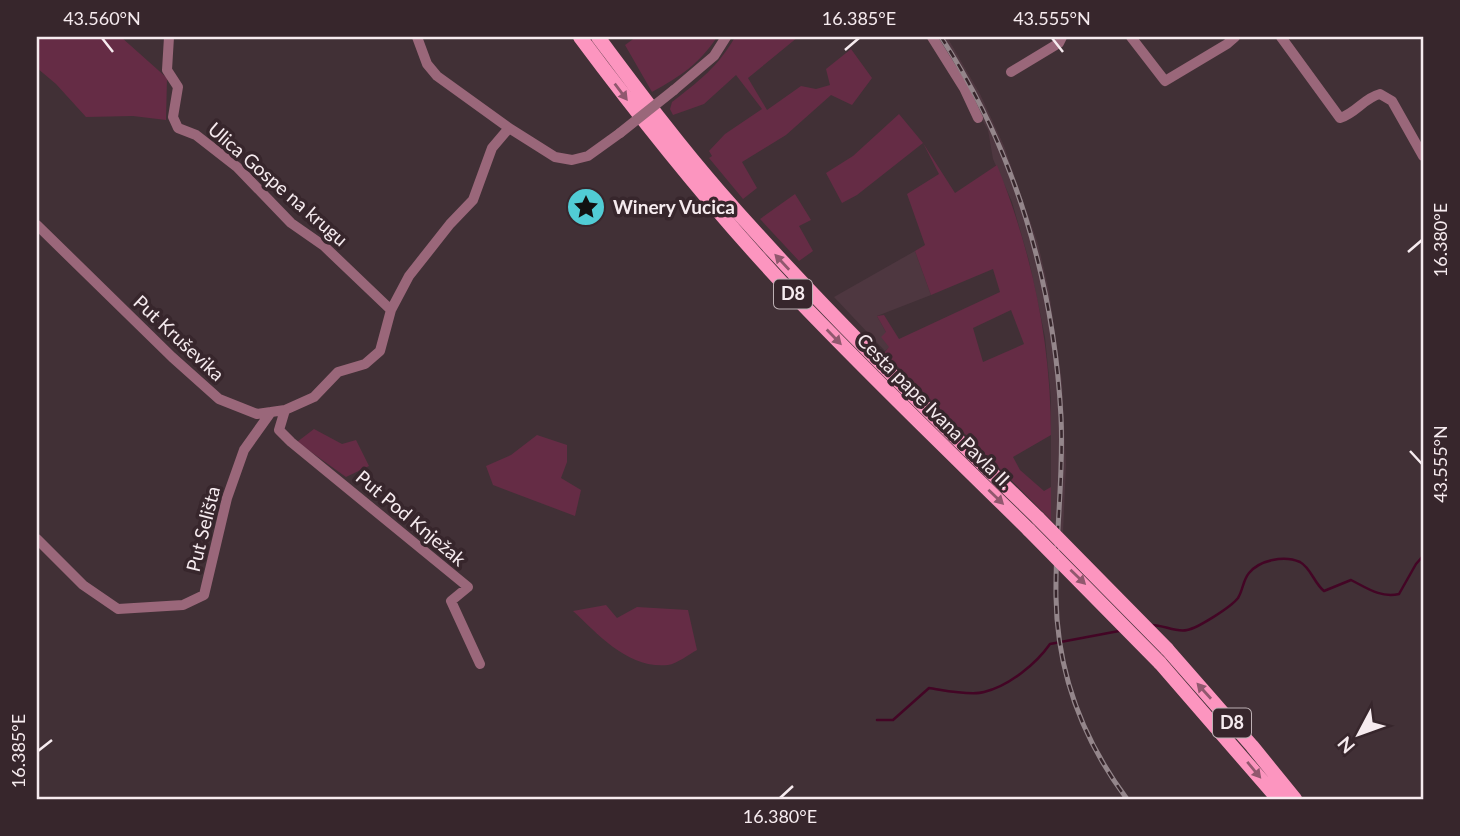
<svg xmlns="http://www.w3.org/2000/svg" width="1460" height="836" viewBox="0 0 1460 836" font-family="Lato,sans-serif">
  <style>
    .built { fill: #4e3740 }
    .green { fill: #652c45; fill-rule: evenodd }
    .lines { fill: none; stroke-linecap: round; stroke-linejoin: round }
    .stream { stroke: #430525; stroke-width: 2.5 }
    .minor { stroke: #9a677a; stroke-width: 10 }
    .major { stroke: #fc95bf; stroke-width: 14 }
    .rail-casing { stroke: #94868b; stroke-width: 5 }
    .rail { stroke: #37262c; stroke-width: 2.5; stroke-dasharray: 8; stroke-linecap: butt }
    .minor-bridge { stroke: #9a677a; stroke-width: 10 }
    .major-bridge { stroke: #fc95bf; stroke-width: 14 }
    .oneway { fill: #90586e }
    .ticks { fill: none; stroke: #f6ebef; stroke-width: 2.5 }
    .labels { text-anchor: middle; stroke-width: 7; stroke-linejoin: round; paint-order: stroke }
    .shield { fill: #37262c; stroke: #bdb0b4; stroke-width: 2 }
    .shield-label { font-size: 18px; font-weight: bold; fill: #f6ebef }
    .street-label { font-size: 19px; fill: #f6ebef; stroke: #37262c }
    .poi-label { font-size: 19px; font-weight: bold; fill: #f6ebef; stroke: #37262c; text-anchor: start }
    .neatline { fill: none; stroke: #f6ebef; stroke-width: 2.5 }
    .ticks-label { font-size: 18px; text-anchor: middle; fill: #f6ebef }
  </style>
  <rect width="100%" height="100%" fill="#413036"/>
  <path class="built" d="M935 37H947L980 94 1004 146 1038 244 1049 291 1062 382 1066 465 1063 533 1051 520V398L1045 337 1029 261 1012 202 993 159 988 130Z
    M915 251 931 295 877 316 886 332 890 347 885 351 834 297Z"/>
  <path class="green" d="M37 37H121L167 78 166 120 133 116 86 117 56 84 37 68Z
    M636 37H717C699 64 681 76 652 92L625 45Z
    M735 37H798L748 78 767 110 801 86 816 89 830 85 826 69 851 49 872 78 852 105 831 95 786 135 742 162 757 188 743 199 709 158 712 156 709 151 725 134 762 109 736 75 704 104 673 115 670 109 672 102C699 81 718 67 735 37Z
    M899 114 923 143 955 193 997 165C1032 252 1051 342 1051 435L1013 457 1020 470 1044 491 1051 487V520L884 353 889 347 881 337 886 332 877 316 884 315 899 339 1000 292 993 269 931 295 915 251 925 245 907 194 939 174 923 143 857 195 842 203 826 173 853 156ZM1011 310 1024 344 983 362 973 328Z
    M795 194 811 220 799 226 813 251 799 261 760 219Z
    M314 429 342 444 356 440 369 466 346 477 297 442Z
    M537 435 567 445V462L561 478 581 490 575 516 493 485 486 466 511 455Z
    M606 605 617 618 637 607 688 610 697 650C689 654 677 664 668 665 628 669 599 635 573 611Z"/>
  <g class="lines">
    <path class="stream" d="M1150 625C1162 624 1176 633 1187 630 1198 628 1231 607 1238 598 1243 590 1243 580 1249 573 1260 560 1284 555 1300 562 1311 568 1314 583 1324 591L1351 580C1367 588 1380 598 1399 594L1416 564 1423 556
      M877 720H893L929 688C943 690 971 696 984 692 1009 686 1036 664 1050 644L1119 631"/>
    <path class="minor" d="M169 37 167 70 178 87 173 117 178 128 196 135 237 167 291 223 324 246 391 310
      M417 37 427 64 437 76 509 128 555 157 572 160 588 156 620 133
      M932 37 964 88 978 118
      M1131 37 1165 81 1227 44 1235 37
      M1281 37 1340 118C1356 113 1364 98 1380 94L1392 101 1423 156
      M1011 72 1059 43 1062 37
      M674 90 714 56 726 37
      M37 225 172 357 219 399 257 414 285 410 314 397 338 372 365 364 380 351 391 310 409 276 450 224 473 200 492 148 509 128
      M285 410 279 430 291 442 468 587 451 601 480 664
      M37 539 83 585 118 609 183 605 204 595 227 498 244 450 271 412"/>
    <path class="major" d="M580 37C644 123 712 208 785 286 864 370 947 449 1029 530
      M598 37C637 89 676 142 719 191 819 306 929 412 1038 518
      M1167 649 1252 746 1295 799
      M1160 663 1278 799"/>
    <defs>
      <path id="rail" d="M941 37C1015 150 1054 283 1061 417 1064 477 1055 537 1056 597 1057 672 1083 740 1127 799"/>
    </defs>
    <use href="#rail" class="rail-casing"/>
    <use href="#rail" class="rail"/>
    <path class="minor-bridge" d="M620 133 674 90"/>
    <path class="major-bridge" d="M1038 518 1167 649
      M1029 530 1160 663"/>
  </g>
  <defs><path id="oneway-solid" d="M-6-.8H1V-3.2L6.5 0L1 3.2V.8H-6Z" transform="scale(1.75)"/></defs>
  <g class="oneway">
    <use href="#oneway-solid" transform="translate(621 92) rotate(53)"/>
    <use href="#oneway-solid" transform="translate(782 262) rotate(-133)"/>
    <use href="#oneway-solid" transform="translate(834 337) rotate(46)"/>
    <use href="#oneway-solid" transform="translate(996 497) rotate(44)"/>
    <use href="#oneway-solid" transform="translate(1078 577) rotate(44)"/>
    <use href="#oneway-solid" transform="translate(1204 691) rotate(-132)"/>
    <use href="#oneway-solid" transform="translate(1254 770) rotate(50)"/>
  </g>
  <path class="ticks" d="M102 38 113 52M1052 38 1063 52M845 50 859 38M1408 252 1422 240M1410 451 1422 464M38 751 52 740M780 798 793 786"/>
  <defs>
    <symbol id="sight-disc" viewBox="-11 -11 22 22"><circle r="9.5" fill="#51ccd5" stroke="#37262c"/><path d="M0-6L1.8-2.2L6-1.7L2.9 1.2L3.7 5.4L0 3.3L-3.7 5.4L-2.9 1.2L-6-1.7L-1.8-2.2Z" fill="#111"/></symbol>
  </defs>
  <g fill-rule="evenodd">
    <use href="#sight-disc" x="564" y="185" width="44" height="44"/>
  </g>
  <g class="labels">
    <g class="shield">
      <rect x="774" y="279.5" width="38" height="29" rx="5"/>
      <rect x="1213" y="708.5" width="38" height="29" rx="5"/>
    </g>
    <g class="shield-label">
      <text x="793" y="300">D8</text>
      <text x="1232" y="729">D8</text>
    </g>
    <g class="street-label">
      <text transform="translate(278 184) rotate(41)" y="7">Ulica Gospe na krugu</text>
      <text transform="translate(179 338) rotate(43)" y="7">Put Kruševika</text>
      <text transform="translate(935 411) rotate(45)" y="7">Cesta pape Ivana Pavla II.</text>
      <text transform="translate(411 518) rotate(40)" y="7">Put Pod Knježak</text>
      <text transform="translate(203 529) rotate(-76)" y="7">Put Selišta</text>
    </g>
    <g class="poi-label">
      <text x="613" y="214">Winery Vucica</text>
    </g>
  </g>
  <rect width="1460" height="836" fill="none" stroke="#37262c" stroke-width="77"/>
  <g transform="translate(1359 734) rotate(229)" stroke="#37262c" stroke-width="5" paint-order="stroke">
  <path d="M0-5L12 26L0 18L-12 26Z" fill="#f6ebef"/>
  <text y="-10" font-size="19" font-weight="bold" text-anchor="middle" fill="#f6ebef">N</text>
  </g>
  <rect x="38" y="38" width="1384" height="760" class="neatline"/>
  <g class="ticks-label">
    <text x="102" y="25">43.560°N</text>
    <text x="859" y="25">16.385°E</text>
    <text x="1052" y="25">43.555°N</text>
    <text transform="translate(1441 240) rotate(-90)" y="6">16.380°E</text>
    <text transform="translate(1441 464) rotate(-90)" y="6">43.555°N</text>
    <text transform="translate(19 751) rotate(-90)" y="6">16.385°E</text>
    <text x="780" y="823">16.380°E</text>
  </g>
</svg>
